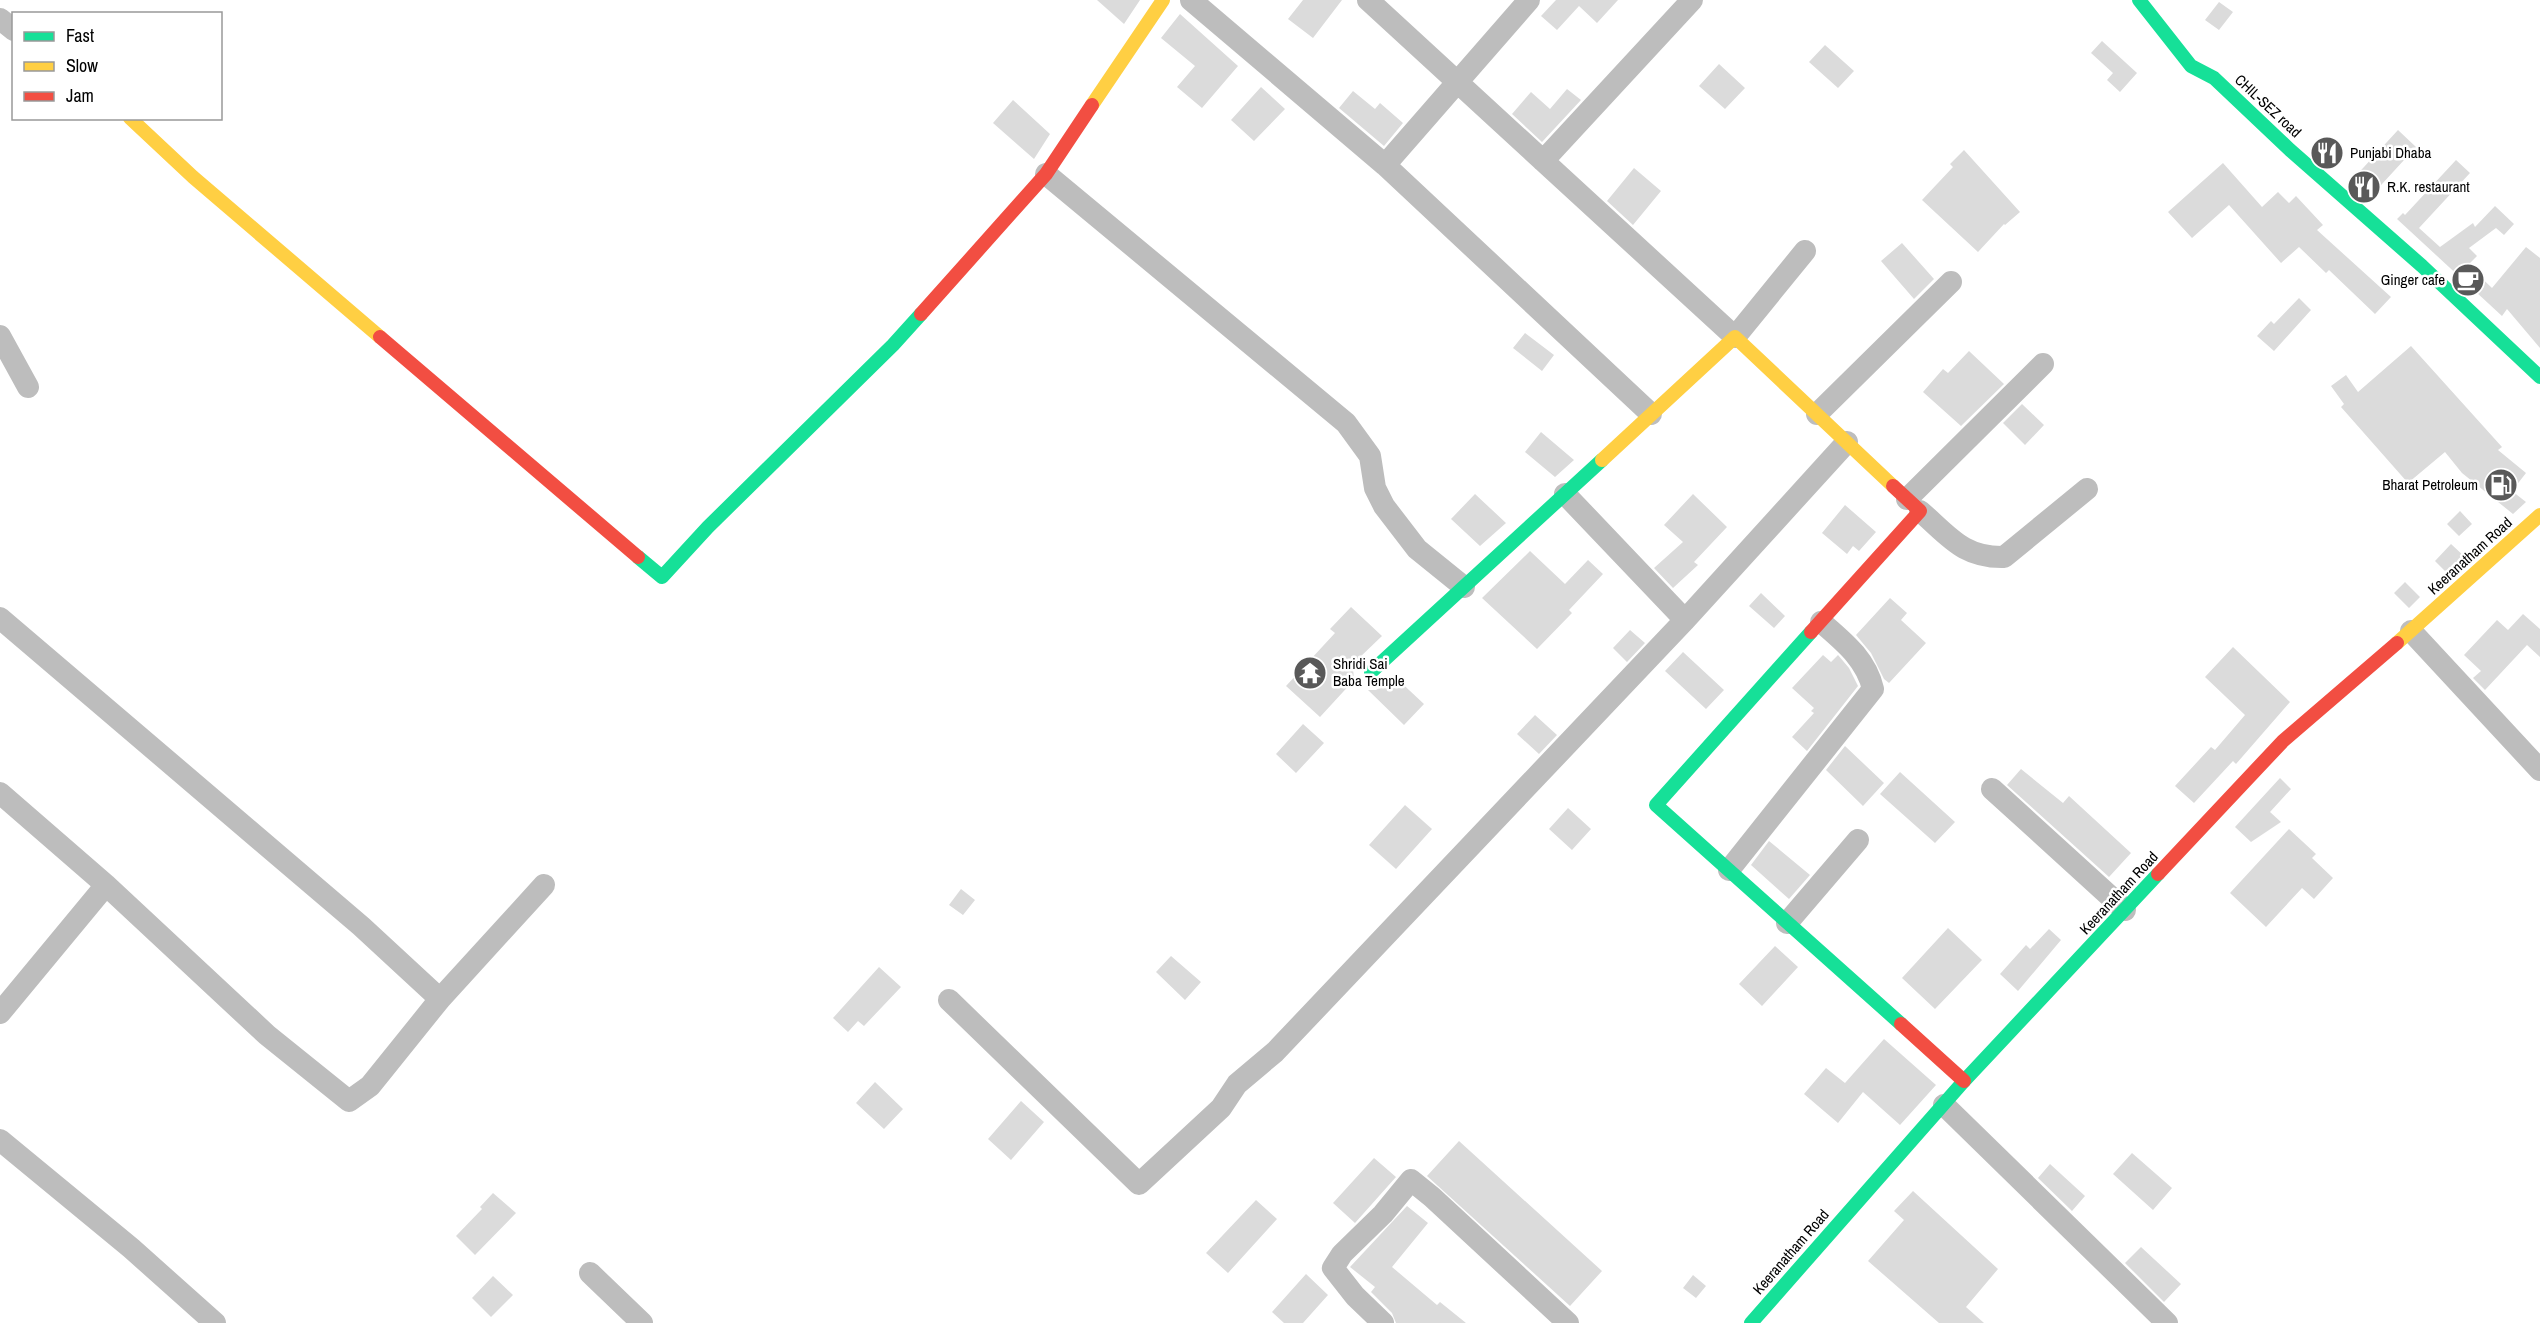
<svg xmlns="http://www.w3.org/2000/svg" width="2540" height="1323" viewBox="0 0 2540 1323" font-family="'Archivo Narrow',sans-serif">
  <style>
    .building { fill: #dbdbdb }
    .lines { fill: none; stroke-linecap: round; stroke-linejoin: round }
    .street { stroke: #bdbdbd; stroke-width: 22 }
    .fast { stroke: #16e098; stroke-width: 14 }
    .slow { stroke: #ffcf43; stroke-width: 14 }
    .jam { stroke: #f24e42; stroke-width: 14 }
    .labels { text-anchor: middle; stroke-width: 5; stroke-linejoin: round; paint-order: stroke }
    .street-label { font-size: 15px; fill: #000; stroke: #fff }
    .poi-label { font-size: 15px; fill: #000; stroke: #fff; text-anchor: start }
  </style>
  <rect width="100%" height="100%" fill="#fff"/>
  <path class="building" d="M1097 0H1140L1124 24Z
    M1303 0H1342L1313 38 1288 19Z
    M1556 0H1618L1597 23 1579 6 1557 30 1541 16Z
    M2219 2 2233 12 2219 30 2205 20Z
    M1180 14 1238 66 1202 108 1177 87 1195 66 1161 38Z
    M2102 41 2137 73 2120 92 2107 80 2113 73 2091 53Z
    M1825 45 1854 71 1838 88 1809 62Z
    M1719 64 1745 88 1725 109 1699 86Z
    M1261 87 1285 109 1254 141 1231 120Z
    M1567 89 1581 100 1542 142 1512 114 1531 92 1550 109Z
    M1353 91 1375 109 1380 103 1403 123 1384 146 1339 108Z
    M1013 100 1050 134 1034 159 993 123Z
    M2398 130 2416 147 2371 196 2352 180Z
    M1964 150 2020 212 2005 225 2004 224 1978 252 1922 200 1953 167 1950 164Z
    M2456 160 2470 173 2419 228 2440 247 2473 223 2475 227 2495 206 2514 224 2504 235 2496 228 2469 248 2477 256 2468 265 2492 288 2526 247 2540 258V348L2507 309 2502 316 2397 219 2403 213 2405 215Z
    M2223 163 2262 207 2278 192 2289 203 2296 196 2323 225 2317 230 2391 297 2375 314 2329 270 2326 273 2299 247 2281 263 2229 205 2192 238 2168 212Z
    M1634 168 1661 191 1633 225 1607 201Z
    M1902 243 1934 279 1914 299 1881 261Z
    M2299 298 2311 310 2274 351 2257 336 2271 321 2274 324Z
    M1525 333 1554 355 1542 371 1513 348Z
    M2411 346 2502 447 2498 450 2526 473 2512 491 2526 502 2513 514 2462 473 2445 452 2408 483 2341 407 2344 404 2331 386 2346 375 2358 392Z
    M1969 351 2004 384 1961 426 1923 392 1943 369 1948 373Z
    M2022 404 2044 425 2025 445 2003 423Z
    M1541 432 1574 460 1555 477 1525 452Z
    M1475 494 1506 523 1480 546 1451 519Z
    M1693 494 1727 527 1694 562 1698 565 1673 588 1654 568 1683 542 1664 525Z
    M1845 505 1876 532 1859 551 1853 546 1847 554 1822 533Z
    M2460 511 2472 524 2459 536 2447 524Z
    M2451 544 2465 557 2447 573 2435 561Z
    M1530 551 1565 584 1588 560 1603 574 1569 610 1572 613 1537 649 1482 598Z
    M2405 582 2420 597 2409 608 2394 593Z
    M1761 593 1785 616 1774 628 1749 606Z
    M1890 598 1907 613 1901 620 1926 643 1889 683 1884 679 1871 653 1856 635Z
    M1351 607 1382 636 1358 659 1353 667 1354 680 1320 717 1286 686 1335 633 1330 629Z
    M2523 614 2540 629V657L2527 645 2485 690 2473 678 2481 671 2464 655 2497 620 2508 630Z
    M1630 630 1645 643 1627 662 1613 648Z
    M2233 647 2290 702 2236 764 2233 761 2194 803 2175 786 2211 747 2215 750 2245 715 2205 677Z
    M1683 652 1724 690 1706 709 1665 671Z
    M1823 655 1831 662 1838 655 1849 668 1858 686 1807 751 1792 737 1814 713 1811 711 1814 708 1792 688Z
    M1394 676 1424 704 1404 725 1368 690H1376L1383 686Z
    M1535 715 1557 735 1539 754 1517 734Z
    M1303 724 1324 743 1296 773 1276 754Z
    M1845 746 1884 783 1863 806 1826 770Z
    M2021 769 2063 803 2069 796 2131 853 2109 877 2007 785Z
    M1900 772 1955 822 1935 843 1880 794Z
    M2280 778 2291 789 2270 812 2281 822 2251 842 2235 827Z
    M1405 805 1432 829 1396 869 1369 845Z
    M1568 808 1591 829 1572 850 1549 829Z
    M2289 829 2316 854 2312 858 2333 878 2314 899 2302 888 2266 927 2230 893Z
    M1769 841 1810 875 1789 899 1751 865Z
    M961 889 975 900 963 915 949 905Z
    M1948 928 1982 960 1935 1009 1902 978Z
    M2049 929 2061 940 2018 991 2000 974 2026 945 2030 949Z
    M1775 946 1798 967 1762 1006 1739 984Z
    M1171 956 1201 982 1185 1000 1156 972Z
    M879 967 901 987 864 1026 858 1021 848 1032 833 1018Z
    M1884 1039 1936 1085 1900 1125 1863 1092 1838 1123 1804 1094 1826 1068 1845 1083Z
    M875 1082 903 1109 884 1129 856 1103Z
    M1021 1101 1044 1122 1011 1160 988 1139Z
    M1459 1141 1602 1271 1570 1306 1427 1176Z
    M2132 1153 2172 1188 2153 1210 2113 1174Z
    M1374 1158 1396 1177 1355 1223 1333 1203Z
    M2050 1164 2085 1196 2072 1211 2038 1178Z
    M1913 1191 1998 1269 1966 1307 1984 1323H1939L1868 1261 1904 1220 1894 1211Z
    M493 1193 516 1213 475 1255 456 1236 482 1209 480 1207Z
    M1256 1200 1277 1219 1228 1273 1206 1253Z
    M1407 1206 1428 1223 1392 1267 1437 1305 1440 1302 1466 1323H1396L1392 1313 1371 1292 1375 1287 1350 1267Z
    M2141 1247 2181 1284 2164 1302 2125 1263Z
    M1306 1274 1328 1295 1303 1323H1284L1272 1312Z
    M1693 1275 1706 1286 1696 1298 1683 1288Z
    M493 1276 513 1295 491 1317 472 1298Z"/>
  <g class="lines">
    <path class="street" d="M1191 0 1385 165 1651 414
      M1368 0 1735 337 1805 251
      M0 19 14 30
      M1543 161 1692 0
      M1385 165 1529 0
      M1046 174 1346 423 1370 456 1375 488 1384 506 1417 549 1464 587
      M0 336 28 387
      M1817 414 1951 282
      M1565 494 1685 620
      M1907 499 2043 364
      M1920 511C1949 536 1963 558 2004 557L2087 489
      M0 618 361 926 440 999
      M2411 631 2540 770
      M1992 789 2125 910
      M0 793 106 885 267 1035 349 1101 370 1086 440 999 544 885
      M1729 870 1873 689C1866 659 1844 642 1821 622
      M1787 923 1858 840
      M949 1000 1139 1184 1221 1108 1237 1084 1275 1052 1685 620 1847 442
      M0 1013 106 885
      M1944 1105 2167 1323
      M0 1140 131 1248 215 1323
      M590 1273 642 1323
      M1383 1323 1355 1296 1333 1268 1342 1254 1383 1214 1411 1180 1432 1197 1568 1323"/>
    <path class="fast" d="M2139 0 2191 66 2214 78 2290 150 2422 266 2540 377
      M638 557 662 577 708 527 893 345 921 314
      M1811 632 1656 805 1901 1024
      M1371 672 1602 460
      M1751 1323 1964 1081 2158 874"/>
    <path class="slow" d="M1092 105 1163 0
      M130 118 193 177 380 337
      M1602 460 1735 337 1893 486
      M2397 643 2540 515"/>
    <path class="jam" d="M921 314 1046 174 1092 105
      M380 337 638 557
      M1811 632 1920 511 1893 486
      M2158 874 2283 741 2397 643
      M1901 1024 1964 1081"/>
  </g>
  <defs>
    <symbol id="restaurant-disc" viewBox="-11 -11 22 22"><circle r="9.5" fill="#595959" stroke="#fff"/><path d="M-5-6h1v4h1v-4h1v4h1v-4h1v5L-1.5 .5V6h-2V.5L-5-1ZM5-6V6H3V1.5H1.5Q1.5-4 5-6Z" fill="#fff"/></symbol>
    <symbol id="cafe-disc" viewBox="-11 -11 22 22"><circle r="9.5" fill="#595959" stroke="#fff"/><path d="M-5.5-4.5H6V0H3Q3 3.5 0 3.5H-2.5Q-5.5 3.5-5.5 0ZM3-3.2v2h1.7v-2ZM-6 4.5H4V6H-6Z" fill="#fff"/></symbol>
    <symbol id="fuel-disc" viewBox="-11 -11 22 22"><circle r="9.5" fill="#595959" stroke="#fff"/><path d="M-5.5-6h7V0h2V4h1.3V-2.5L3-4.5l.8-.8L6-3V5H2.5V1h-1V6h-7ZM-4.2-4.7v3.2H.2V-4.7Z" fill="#fff"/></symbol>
    <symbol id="temple-disc" viewBox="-11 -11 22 22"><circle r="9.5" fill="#595959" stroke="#fff"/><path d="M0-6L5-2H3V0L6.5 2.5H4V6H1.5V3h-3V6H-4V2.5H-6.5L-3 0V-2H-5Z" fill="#fff"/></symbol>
  </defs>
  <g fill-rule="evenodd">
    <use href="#restaurant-disc" x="2308" y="134" width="38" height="38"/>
    <use href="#restaurant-disc" x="2345" y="168" width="38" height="38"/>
    <use href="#cafe-disc" x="2449" y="261" width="38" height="38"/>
    <use href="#fuel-disc" x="2482" y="466" width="38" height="38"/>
    <use href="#temple-disc" x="1291" y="654" width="38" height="38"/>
  </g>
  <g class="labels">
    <g class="street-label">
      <text transform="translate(2268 106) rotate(43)" y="5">CHIL-SEZ road</text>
      <text transform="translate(2470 556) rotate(-42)" y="5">Keeranatham Road</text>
      <text transform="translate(2119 893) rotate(-47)" y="5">Keeranatham Road</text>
      <text transform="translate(1791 1252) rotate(-49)" y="5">Keeranatham Road</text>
    </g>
    <g class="poi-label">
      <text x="2350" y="158">Punjabi Dhaba</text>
      <text x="2387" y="192">R.K. restaurant</text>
      <text x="2445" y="285" text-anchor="end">Ginger cafe</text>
      <text x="2478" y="490" text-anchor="end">Bharat Petroleum</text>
      <text x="1333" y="669">Shridi Sai<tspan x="1333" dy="17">Baba Temple</tspan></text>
    </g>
  </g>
  <rect x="12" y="12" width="210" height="108" fill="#ffffff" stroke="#999999" stroke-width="1.5"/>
  <rect x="24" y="32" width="30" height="9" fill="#16e098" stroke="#999999" stroke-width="1.5"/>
  <text x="66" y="42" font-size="18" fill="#000000">Fast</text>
  <rect x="24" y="62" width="30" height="9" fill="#ffcf43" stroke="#999999" stroke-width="1.5"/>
  <text x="66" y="72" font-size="18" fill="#000000">Slow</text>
  <rect x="24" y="92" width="30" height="9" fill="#f24e42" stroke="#999999" stroke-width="1.5"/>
  <text x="66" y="102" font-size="18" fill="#000000">Jam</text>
</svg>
